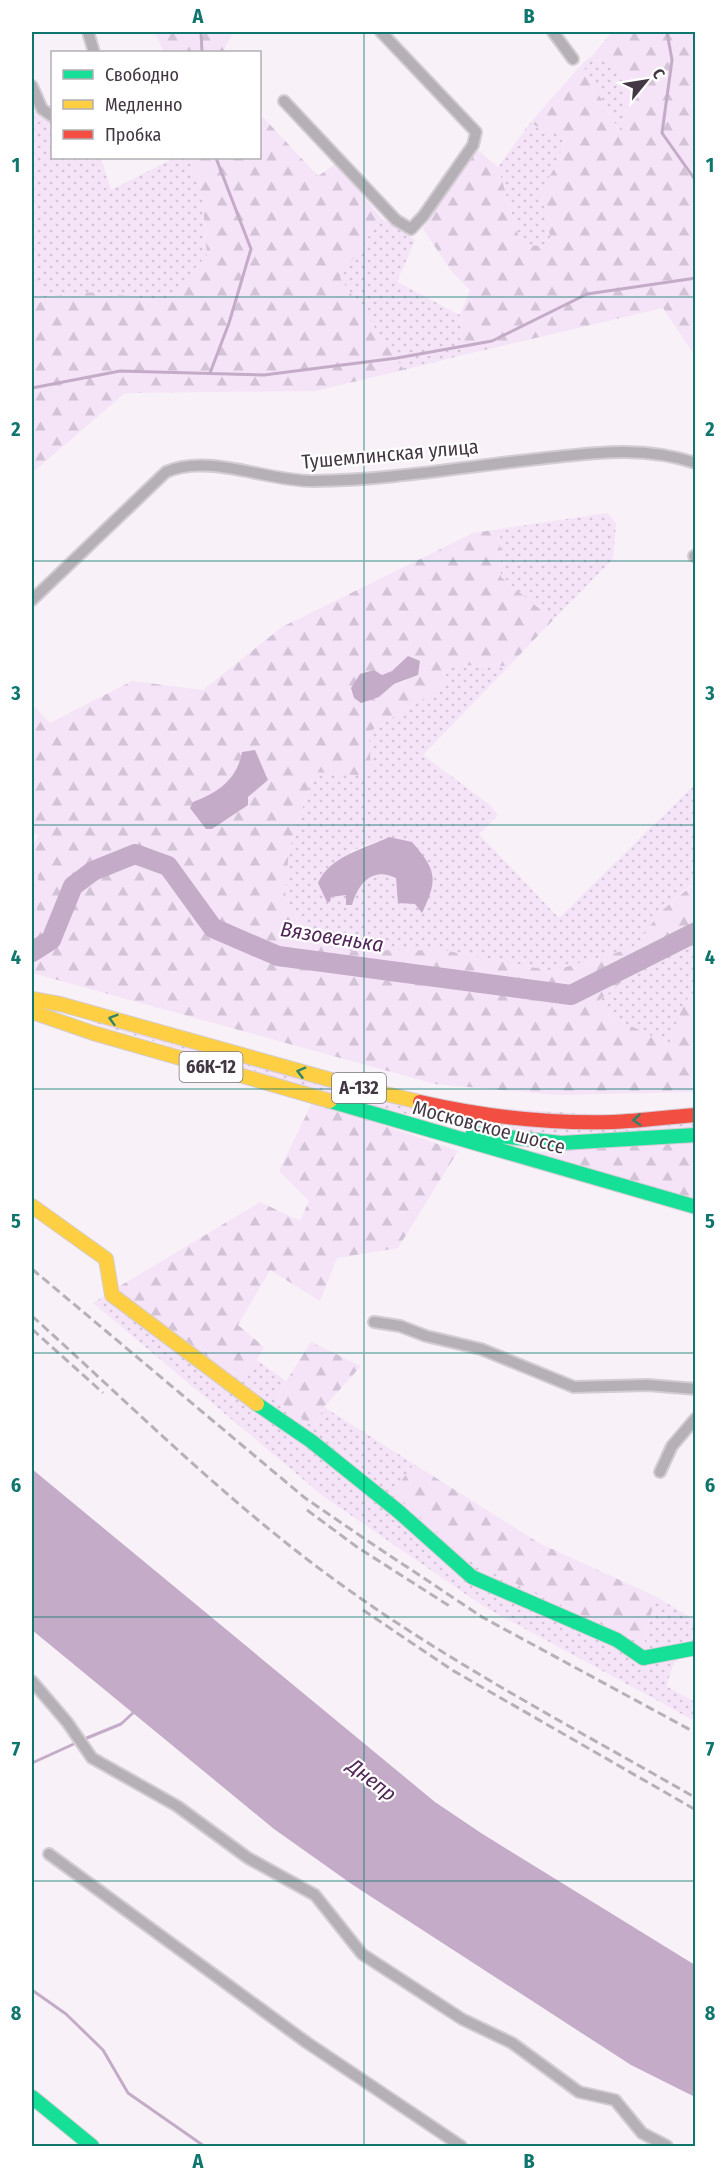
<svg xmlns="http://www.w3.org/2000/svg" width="727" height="2178" viewBox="0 0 727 2178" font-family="'Fira Sans Condensed',sans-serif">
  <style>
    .grass { fill: url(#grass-dots); fill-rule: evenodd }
    .forest { fill: url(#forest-firs); fill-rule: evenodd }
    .water { fill: #c4abc8 }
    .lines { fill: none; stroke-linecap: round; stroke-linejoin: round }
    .stream { stroke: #c4abc8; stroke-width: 3 }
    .river { stroke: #c4abc8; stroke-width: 20 }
    .street-casing { stroke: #d3cdd3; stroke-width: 14 }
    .fast-casing { stroke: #d3cdd3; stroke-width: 16 }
    .slow-casing { stroke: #d3cdd3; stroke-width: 16 }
    .jam-casing { stroke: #d3cdd3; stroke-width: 16 }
    .street { stroke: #b5b0b5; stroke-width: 10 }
    .fast { stroke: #16e098; stroke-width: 14 }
    .slow { stroke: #ffcf43; stroke-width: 14 }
    .jam { stroke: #f24e42; stroke-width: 14 }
    .rail { stroke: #b7b1b7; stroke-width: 3; stroke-dasharray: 9 4.5; stroke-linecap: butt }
    .oneway { stroke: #2e8369 }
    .grid { fill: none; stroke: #0f766e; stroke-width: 1.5; stroke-opacity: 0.55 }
    .labels { text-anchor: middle; stroke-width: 4.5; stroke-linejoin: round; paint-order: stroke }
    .shield { fill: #fff; stroke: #7b737b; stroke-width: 1.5 }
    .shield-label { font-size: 18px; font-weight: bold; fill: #423743 }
    .street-label { font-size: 20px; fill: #423743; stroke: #fff }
    .water-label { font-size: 21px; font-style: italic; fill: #522659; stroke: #fff }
    .neatline { fill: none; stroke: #0f766e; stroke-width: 2 }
    .grid-label { font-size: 20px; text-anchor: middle; font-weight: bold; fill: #0f766e }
  </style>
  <defs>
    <pattern id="grass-dots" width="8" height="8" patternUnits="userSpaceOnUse" patternTransform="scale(1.5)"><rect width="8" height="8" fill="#f5e3f8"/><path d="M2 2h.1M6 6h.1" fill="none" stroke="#d3c3d6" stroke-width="1.8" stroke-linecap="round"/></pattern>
    <pattern id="forest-firs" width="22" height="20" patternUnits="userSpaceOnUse" patternTransform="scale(1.5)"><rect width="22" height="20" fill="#f5e3f8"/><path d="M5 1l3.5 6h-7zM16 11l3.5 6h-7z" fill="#d3c3d6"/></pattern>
  </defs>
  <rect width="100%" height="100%" fill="#f8f2f8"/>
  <path class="grass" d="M592 56 607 61 627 76 622 136 582 64Z
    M34 111 52 124V158H101L111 190 174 158H189L202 193 207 256 163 303C115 293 93 288 44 298L32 269Z
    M530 123 545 130 556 131 564 143 557 163 541 192 553 246 521 245 498 167Z
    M381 218 415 240 397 282 460 315 463 355 404 370 340 278Z
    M607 513 616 523 613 559 553 620 501 577 500 529Z
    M451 665 509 666 423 755 490 805 498 815 479 834 559 918 695 784V882L659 913 636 947 552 971 443 950 347 951 300 924 284 894 289 850 314 772 369 732 438 690ZM389 837 415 904 397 890 396 878C371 867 358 883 352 905L346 895 331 897 351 851Z
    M32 860 43 887 38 913 32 916Z
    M695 941V991L684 1003 669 1045 614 1018 596 1003 628 977Z
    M94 1021 375 1100 695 1121V1129C651 1131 606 1135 562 1135 504 1134 445 1123 388 1110L89 1022Z
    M115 1289 240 1379 257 1360 286 1381 275 1399 314 1427 324 1407 414 1464 392 1493 644 1645 655 1596 695 1620V1645L674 1663 666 1686 695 1702V1721L483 1606 323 1496 93 1303Z"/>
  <path class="forest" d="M154 32H233L223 52H164Z
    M612 32H695V91L692 105 696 119 695 356 663 308 463 355 460 315 470 290 452 272 423 229 472 154 479 151 498 167 521 245 552 246 541 192 557 163 564 143 556 131 545 130 530 123 582 64 621 135 627 76 607 61 592 56Z
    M260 114 318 176 337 163 381 218 340 278 404 370 315 391 125 393 32 473V269L44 298C92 288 116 293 163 303L207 255 202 193 189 158H260Z
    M500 529 501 577 553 620 509 666 451 665 438 690 369 732 371 776 314 772 289 850 285 894 300 925 347 951 443 950 552 971 636 947 659 913 695 883V941L628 977 596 1003 614 1018 669 1044 684 1003 695 991V1092L559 1095 435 1084 32 973V916L38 913 32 890 43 887C35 869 25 852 39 835L32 833V704L50 723 132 681 203 690 282 627 473 533ZM408 656 406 681 394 684 379 697 374 670 382 675 392 671ZM242 752 262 767 268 780 212 829 193 802C219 792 237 779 242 752Z
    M313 1101 458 1151 398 1248 337 1258 320 1301 270 1270 238 1325 264 1347 257 1360 240 1380 115 1289 260 1202 300 1221 309 1201 279 1171Z
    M695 1141V1202L526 1153Z
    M311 1342 361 1366 324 1407 314 1427 275 1399Z
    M414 1464 539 1543 655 1596 644 1645 467 1560 392 1493Z"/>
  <path class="water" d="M408 656 420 661 418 675 394 684 379 697 361 703 354 698 351 688 360 674 374 670 382 675 392 671Z
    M255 750 268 780 248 797V805L212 829H206L190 808 193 802C219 792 237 779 242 752Z
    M389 837 412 842C437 871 438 879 422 913L415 904 398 903 396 878C372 866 358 884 352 905H346V895L331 897 330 902H327L318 883C330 856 364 849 389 837Z
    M32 1469 435 1802 481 1833 695 1965V2097L631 2065 353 1885 274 1829 32 1630Z"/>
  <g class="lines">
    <path class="stream" d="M201 32 202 52
      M667 32 672 60 662 133 696 181
      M210 373 229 323 251 249 216 158
      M32 388 120 371 264 375 397 358 492 341 587 294 696 278
      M82 1740 121 1724 134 1712
      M32 1763 76 1743
      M32 1990 66 2014 103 2050 128 2093 204 2146"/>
    <path class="river" d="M32 952 51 940 73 886 93 871 135 854 168 866 213 928 278 956 571 995 696 932"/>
    <defs>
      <path id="street" d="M88 32 94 52
        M553 32 573 59
        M32 86 42 109 52 116
        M284 101 396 220 411 229 424 215 473 145 476 132 381 32
        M694 556H696
        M32 600 166 472C208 453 269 482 314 481 389 480 463 467 537 459 593 453 641 445 696 463
        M374 1322 400 1326 426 1336 481 1349 574 1387 648 1385 696 1389
        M660 1472 672 1446 696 1418
        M32 1681 67 1722 92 1758 177 1806 248 1858 315 1895 362 1954 462 2019 512 2043 579 2092 615 2100 642 2133 667 2146
        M49 1854 306 2042 461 2146"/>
      <path id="fast" d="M330 1101 696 1207
        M473 1133 561 1143 696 1135
        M257 1404 311 1441 398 1511 472 1577 617 1640 643 1658 696 1648
        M32 2097 92 2146"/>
      <path id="slow" d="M32 999 60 1004 360 1088 420 1102
        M32 1012 93 1033 330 1101
        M32 1206 106 1259 112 1295 257 1404"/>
      <path id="jam" d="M420 1102C482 1116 550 1124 613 1122 641 1121 668 1117 696 1115"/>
    </defs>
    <use href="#street" class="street-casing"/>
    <use href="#fast" class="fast-casing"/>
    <use href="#slow" class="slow-casing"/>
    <use href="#jam" class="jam-casing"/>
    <use href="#street" class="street"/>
    <use href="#fast" class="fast"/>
    <use href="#slow" class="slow"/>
    <use href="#jam" class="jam"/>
    <path class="rail" d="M32 1269 305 1498 365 1539 482 1617 696 1733
      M32 1316C132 1406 229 1504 339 1583 451 1664 576 1729 696 1798
      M32 1329 103 1393
      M307 1510 357 1547 451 1607
      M363 1610 452 1670 696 1810"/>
  </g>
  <defs><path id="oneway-chevron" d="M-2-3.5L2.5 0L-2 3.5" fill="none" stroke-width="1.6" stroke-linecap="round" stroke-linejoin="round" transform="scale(1.5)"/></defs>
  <g class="oneway">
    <use href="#oneway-chevron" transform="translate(113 1019) rotate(-164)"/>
    <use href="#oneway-chevron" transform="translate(301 1072) rotate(-165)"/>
    <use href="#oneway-chevron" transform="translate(637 1120) rotate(176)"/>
  </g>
  <path class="grid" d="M364 32V2146M32 297H696M32 561H696M32 825H696M32 1089H696M32 1353H696M32 1617H696M32 1881H696"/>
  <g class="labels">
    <g class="shield">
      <rect x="179.5" y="1052" width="63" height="30" rx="4.5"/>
      <rect x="332" y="1073" width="54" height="30" rx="4.5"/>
    </g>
    <g class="shield-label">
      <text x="211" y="1073">66К-12</text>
      <text x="359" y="1094">А-132</text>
    </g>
    <g class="street-label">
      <text transform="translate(390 454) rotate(-5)" y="7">Тушемлинская улица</text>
      <text transform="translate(489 1127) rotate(15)" y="7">Московское шоссе</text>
    </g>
    <g class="water-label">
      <text transform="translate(332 937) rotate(9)" y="7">Вязовенька</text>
      <text transform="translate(372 1780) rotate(38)" y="7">Днепр</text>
    </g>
  </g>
  <rect width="727" height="2178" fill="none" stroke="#ffffff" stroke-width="66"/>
  <rect x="51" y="51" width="210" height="108" fill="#ffffff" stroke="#b3afb4" stroke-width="1.5"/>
  <rect x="63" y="70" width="30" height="9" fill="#16e098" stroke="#b3afb4" stroke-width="1.5"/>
  <text x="105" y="81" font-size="18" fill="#423743">Свободно</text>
  <rect x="63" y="100" width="30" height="9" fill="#ffcf43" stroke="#b3afb4" stroke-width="1.5"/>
  <text x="105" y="111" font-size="18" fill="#423743">Медленно</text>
  <rect x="63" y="130" width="30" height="9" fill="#f24e42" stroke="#b3afb4" stroke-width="1.5"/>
  <text x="105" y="141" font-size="18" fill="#423743">Пробка</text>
  <g transform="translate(646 81) rotate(60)" stroke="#ffffff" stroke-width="4.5" paint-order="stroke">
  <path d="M0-4.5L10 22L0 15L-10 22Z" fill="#423743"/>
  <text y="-9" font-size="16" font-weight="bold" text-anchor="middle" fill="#423743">С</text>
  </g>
  <rect x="33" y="33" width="661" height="2112" class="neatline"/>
  <g class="grid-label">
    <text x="198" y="23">A</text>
    <text x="529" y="23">B</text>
    <text x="16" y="172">1</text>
    <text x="710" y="172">1</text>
    <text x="16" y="436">2</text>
    <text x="710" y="436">2</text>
    <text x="16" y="700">3</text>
    <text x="710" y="700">3</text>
    <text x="16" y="964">4</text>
    <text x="710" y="964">4</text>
    <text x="16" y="1228">5</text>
    <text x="710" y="1228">5</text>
    <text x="16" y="1492">6</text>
    <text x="710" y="1492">6</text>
    <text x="16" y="1756">7</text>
    <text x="710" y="1756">7</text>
    <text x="16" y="2020">8</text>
    <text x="710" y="2020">8</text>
    <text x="198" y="2168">A</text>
    <text x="529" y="2168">B</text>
  </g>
</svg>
